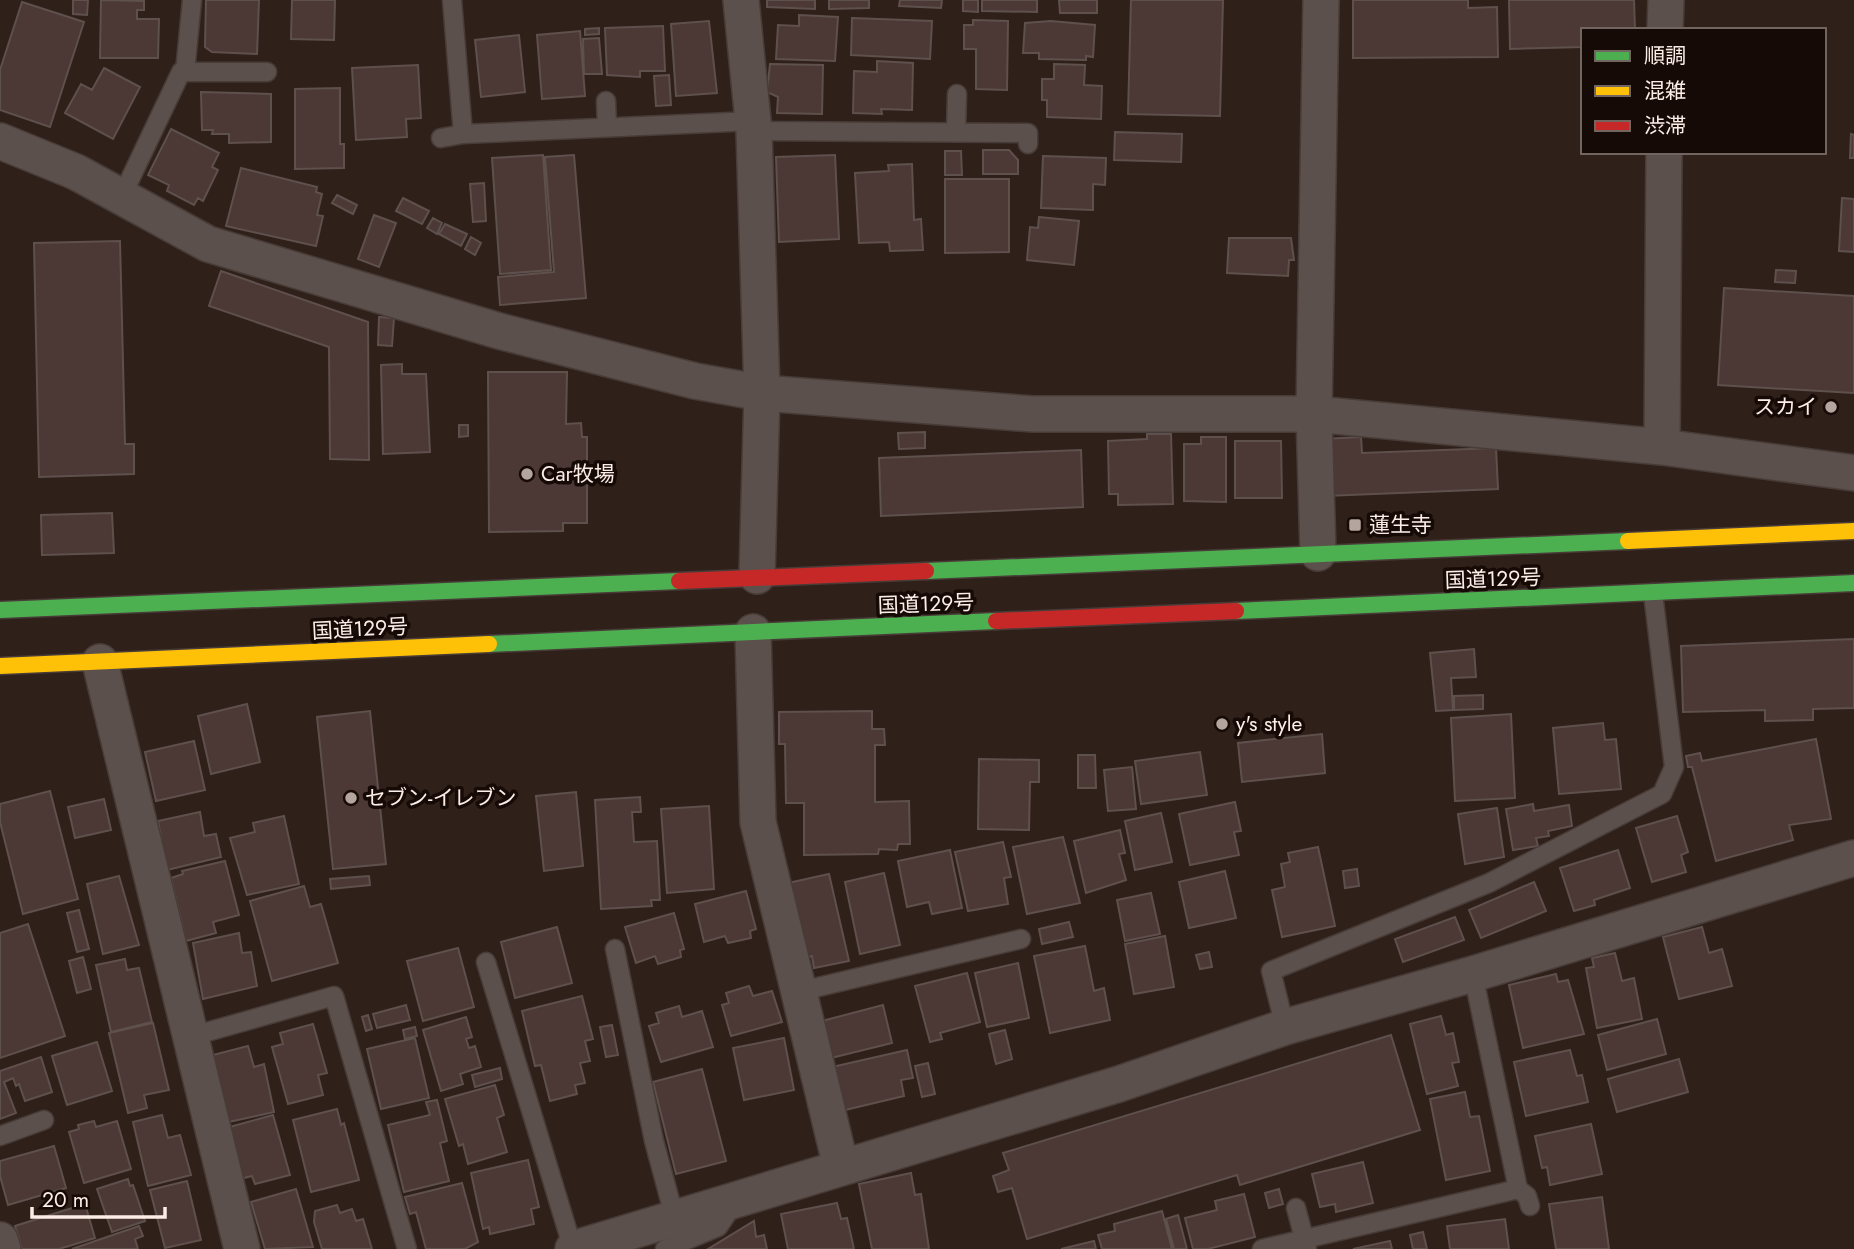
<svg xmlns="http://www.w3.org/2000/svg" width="1854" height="1249" viewBox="0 0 1854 1249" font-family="Jost,'Noto Sans JP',sans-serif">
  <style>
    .building { fill: #4c3835; stroke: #5e504d; stroke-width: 2 }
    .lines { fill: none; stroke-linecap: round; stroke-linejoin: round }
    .lane-casing { stroke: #483c38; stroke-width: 21 }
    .street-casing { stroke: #483c38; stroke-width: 38 }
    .fast-casing { stroke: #483c38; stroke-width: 19 }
    .slow-casing { stroke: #483c38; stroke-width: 19 }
    .jam-casing { stroke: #483c38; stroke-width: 19 }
    .lane { stroke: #5c504c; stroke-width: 18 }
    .street { stroke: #5c504c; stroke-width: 35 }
    .fast { stroke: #4caf50; stroke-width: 16 }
    .slow { stroke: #ffc107; stroke-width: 16 }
    .jam { stroke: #c62828; stroke-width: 16 }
    .poi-dot { fill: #b5a59f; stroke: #160a06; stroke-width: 2.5 }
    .labels { text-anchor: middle; stroke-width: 7; stroke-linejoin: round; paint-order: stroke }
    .poi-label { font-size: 21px; fill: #fcede7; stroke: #160a06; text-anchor: start }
    .street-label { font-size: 21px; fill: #fcede7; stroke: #160a06 }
  </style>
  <rect width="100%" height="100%" fill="#30201a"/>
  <path class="building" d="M73 0H88L87 15 73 14Z
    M101 0 144 1V10H137V19H159L158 58H100Z
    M206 0H259L257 54 212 52 205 47Z
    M292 0H335L334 40 291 39Z
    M767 0H815V9L767 7Z
    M829 0H869V8L829 9Z
    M900 0H942L941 8 899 6Z
    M963 0H978V12L963 11Z
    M982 0H1037V12L982 11Z
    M1059 0H1097V13H1060Z
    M1131 0H1223L1220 116 1128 114Z
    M1353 0H1468V8L1497 7 1498 57 1353 58Z
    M1509 0H1634L1635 30H1583V47L1510 49Z
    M22 2 84 22 50 127 0 110V70Z
    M799 15 838 17 835 61 776 59 778 25 799 26Z
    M852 18 932 21 930 59 851 55Z
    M973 20 1008 21 1007 90 976 89V49H964V25H973Z
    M709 21 717 93 676 96 671 24Z
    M1051 21 1095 25 1093 57 1086 56V60L1039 59V53H1023L1025 23Z
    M663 26 665 71H640V77L607 75 605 28Z
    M599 28V34L585 35V29Z
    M580 31 585 96 542 99 537 35Z
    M519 35 525 92 481 97 475 40Z
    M599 38 602 74H584L583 39Z
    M877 61 913 63 912 110 881 109 882 114 853 113 854 71 877 72Z
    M770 64 823 65 822 114 777 113 778 97 767 92Z
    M1054 64 1085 65 1084 85 1102 86 1101 119 1047 117V100H1042V79H1054Z
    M418 65 421 118 406 119 407 137 356 140 352 68Z
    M104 68 140 87 113 139 65 113 81 84 92 90Z
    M669 75 671 105 656 106 654 76Z
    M340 88V144H344V168L295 169V89Z
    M201 92 271 94V142L229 143V134H212L213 130H202Z
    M171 129 219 153 212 167 218 170 203 201 198 198 194 205 167 191 169 185 148 175Z
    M1115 132 1182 134 1181 162 1114 160Z
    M1851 134 1854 135V158H1850Z
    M983 150H1009L1018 160V174H983Z
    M945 151H961L962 175H945Z
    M543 155 551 270 500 274 492 158Z
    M574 155 586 298 500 305 498 277 554 272 545 157Z
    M835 155 839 239 779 242 776 157Z
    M1043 156 1106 158 1105 185 1093 184V210L1041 208Z
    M912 164 914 220 921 219 923 250 890 251 889 242 859 243 855 173 889 171 888 165Z
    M241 168 317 187 316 192 322 194 317 215 323 216 316 246 226 226Z
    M945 179H1009V252L945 253Z
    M484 183 486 221 473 222 470 184Z
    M337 195 357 205 353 214 332 203Z
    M403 198 429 211 422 224 396 211Z
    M1842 198 1854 199V252L1839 251Z
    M374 215 396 223 379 267 358 259Z
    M1039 217 1079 221 1074 265 1027 260 1030 227 1038 228Z
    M433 218 442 223 437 234 427 228Z
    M445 224 467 234 461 246 439 234Z
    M471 237 481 243 475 255 465 249Z
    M1229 238H1291L1294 260H1289L1288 276 1227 273Z
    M120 241 125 444H134V474L39 477 34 243Z
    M1776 270 1796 271 1795 283 1775 282Z
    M221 271 368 322 369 460 330 459 329 347 209 306Z
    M1724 288 1854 296V393L1718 385Z
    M379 317 394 318 392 346 378 345Z
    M402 364V374H426L430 452 383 454 381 365Z
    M488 372H567L566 424 581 423 582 437H587V523H563V531L489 532Z
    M459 425H468V436L459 437Z
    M925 432V448L899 449 898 433Z
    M1147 434H1171L1173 504 1118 505V494H1109L1108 441 1147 439Z
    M1201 437H1226V502L1184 501V444H1201Z
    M1361 437 1362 453 1496 448 1498 489 1325 496 1322 439Z
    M1235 441H1281L1282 498H1235Z
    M1081 450 1083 507 881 516 879 458Z
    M112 513 114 553 42 555 41 515Z
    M1854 639V708L1813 709V720L1765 721V710L1683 712 1681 646Z
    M1474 649 1476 677 1451 678 1453 710 1436 711 1430 653Z
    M1483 695V709L1454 710V696Z
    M247 704 260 762 211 774 198 716Z
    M370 711 386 864 333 869 317 717Z
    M872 711V729H884L885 745H875V802L909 801 910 844H898L897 850 879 849 878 854 804 855V803H786L785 744H779V712Z
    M1511 714 1515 798 1455 801 1451 718Z
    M1603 723 1605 740 1616 739 1621 789 1559 794 1553 728Z
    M1322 734 1325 773 1242 782 1238 743Z
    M1816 739 1831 819 1789 825 1793 840 1716 861 1692 767H1688L1686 756 1700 753 1702 761Z
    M194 741 205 790 156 801 145 752Z
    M1200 752 1207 795 1141 804 1135 761Z
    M1078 755H1095L1096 788H1078Z
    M979 759 1039 760V782H1030L1029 830 978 829Z
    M1132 767 1136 809 1108 811 1104 770Z
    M50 791 78 899 23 914 0 822V804Z
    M576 792 583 866 544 871 536 796Z
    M640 797 641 812H632L634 842 657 841 660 900H651L652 906 601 909 595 800Z
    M104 799 111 830 75 838 68 807Z
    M1235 802 1241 831 1234 832 1239 855 1190 865 1179 814Z
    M1533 804 1534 811 1569 805 1572 826 1548 831 1549 836 1536 838 1538 846 1513 850 1506 809Z
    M709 806 714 889 667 893 661 809Z
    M1497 808 1504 857 1465 864 1458 814Z
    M200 812 204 836 216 834 221 857 167 870 158 821Z
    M1161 813 1172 862 1135 870 1125 821Z
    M284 816 299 884 247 895 230 838 255 832 253 823Z
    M1677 816 1688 852 1681 855 1686 872 1652 882 1636 828Z
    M1120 830 1125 853 1119 854 1126 880 1086 893 1074 841Z
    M1063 837 1080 903 1027 914 1013 847Z
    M1003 842 1011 877 1004 878 1008 904 968 911 955 852Z
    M1318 847 1335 926 1282 937 1272 890 1285 887 1281 864 1290 862 1288 853Z
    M950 850 962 908 932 914 929 902 907 907 898 861Z
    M1618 850 1630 888 1594 900 1595 905 1574 911 1560 868Z
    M225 861 239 915 213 922 216 933 186 941 171 878 183 874 182 871Z
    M1357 869 1359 886 1345 888 1343 871Z
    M1225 871 1236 918 1189 928 1179 882Z
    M884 873 900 945 860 954 845 882Z
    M829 874 849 961 814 968 812 956 804 958 788 883Z
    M119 876 139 945 103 954 87 884Z
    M369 876 370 885 331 889 330 879Z
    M1534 882 1546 911 1481 938 1469 910Z
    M304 886 310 907 321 904 338 963 272 981 250 901Z
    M746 891 756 929 750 931 751 938 728 943 725 936 704 942 695 904Z
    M1151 893 1160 934 1125 941 1117 900Z
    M79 910 89 949 77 952 67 913Z
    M674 913 684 949 680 950 681 957 658 964 655 956 636 963 625 927Z
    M1455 917 1464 940 1403 962 1395 939Z
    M1069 922 1073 937 1042 944 1039 929Z
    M28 924 65 1036 0 1058V933Z
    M557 927 572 983 515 998 501 942Z
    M1702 927 1709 953 1722 949 1732 986 1679 999 1663 937Z
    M239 933 242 953 251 952 257 986 203 999 193 943Z
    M1165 936 1174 987 1134 994 1125 944Z
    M1085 946 1094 991 1104 988 1110 1020 1050 1033 1034 956Z
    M458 948 474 1007 423 1021 407 961Z
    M1209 952 1212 967 1200 969 1196 955Z
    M1615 953 1622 981 1634 978 1642 1019 1597 1028 1586 968 1594 967 1592 958Z
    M83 957 91 989 77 993 69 961Z
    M125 959 127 970 139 968 152 1022 111 1032 96 965Z
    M1018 963 1029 1018 987 1027 975 973Z
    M967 973 980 1022 940 1033 942 1039 930 1042 915 986Z
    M1556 974 1558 982 1568 980 1584 1034 1523 1048 1509 985Z
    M749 986 753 996 772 991 782 1022 731 1036 722 1005 729 1003 726 993Z
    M582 996 593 1039 585 1041 590 1061 580 1063 585 1083 575 1085 577 1094 550 1101 541 1065 535 1066 522 1011Z
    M406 1005 410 1020 377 1028 373 1014Z
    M883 1005 892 1043 831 1058 822 1021Z
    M679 1006 682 1017 702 1011 713 1047 661 1062 649 1026 659 1023 656 1013Z
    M368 1015 372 1029 366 1031 362 1017Z
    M1441 1016 1446 1035 1453 1033 1459 1062 1452 1063 1458 1086 1427 1094 1410 1024Z
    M466 1017 472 1037 466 1039 469 1048 475 1046 481 1067 460 1074 463 1084 441 1091 423 1030Z
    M1657 1019 1666 1054 1607 1070 1598 1035Z
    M153 1023 169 1090 144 1095 147 1108 128 1113 109 1033Z
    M313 1024 327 1073 318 1075 323 1095 288 1104 272 1047 283 1044 280 1033Z
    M612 1025 618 1055 606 1057 600 1027Z
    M415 1027 417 1036 405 1039 403 1030Z
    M1005 1030 1012 1059 996 1064 989 1034Z
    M1391 1035 1420 1130 1240 1185 1237 1175 1027 1239 1012 1188 998 1192 993 1176 1009 1170 1003 1153Z
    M415 1038 429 1098 381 1109 367 1049Z
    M784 1038 794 1090 744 1100 733 1048Z
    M97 1042 112 1091 67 1105 52 1056Z
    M248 1046 254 1067 264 1064 274 1112 224 1123 213 1055Z
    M907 1050 913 1078 901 1080 904 1096 841 1111 832 1067Z
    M1570 1050 1577 1076 1582 1075 1588 1102 1526 1116 1514 1062Z
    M41 1057 52 1092 25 1101 19 1084 16 1086 13 1078 4 1082 16 1113 0 1119V1071Z
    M1679 1059 1688 1092 1617 1112 1608 1079Z
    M928 1063 935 1094 922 1097 915 1066Z
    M500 1068 502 1079 475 1087 472 1075Z
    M702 1069 726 1161 676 1174 653 1082Z
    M495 1085 504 1115 497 1118 507 1152 468 1164 463 1144 459 1146 445 1099Z
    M1465 1092 1470 1117 1479 1116 1490 1171 1446 1180 1430 1099Z
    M437 1100 447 1141 440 1143 449 1181 404 1192 388 1125 430 1115 426 1102Z
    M337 1109 341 1125 344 1123 359 1180 311 1192 293 1120Z
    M162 1115 168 1138 180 1135 191 1175 148 1186 133 1122Z
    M273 1115 290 1175 255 1184 252 1176 240 1179 226 1128Z
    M94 1121 96 1127 117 1121 131 1169 84 1183 69 1132 79 1129 78 1125Z
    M1591 1124 1602 1174 1550 1185 1547 1167 1542 1168 1535 1136Z
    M54 1146 66 1188 8 1205 0 1176V1161Z
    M528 1160 539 1207 531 1209 534 1224 490 1234 489 1227 483 1229 471 1173Z
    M1363 1162 1373 1203 1336 1212 1335 1204 1320 1207 1312 1174Z
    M911 1173 915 1195 921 1194 929 1249H872L859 1184Z
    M128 1179 130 1186 133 1185 145 1221 112 1232 97 1189Z
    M187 1181 201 1240 165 1248 150 1190Z
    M462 1183 478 1242 465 1249H426L416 1212 410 1214 405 1197Z
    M296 1189 313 1247 265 1249 251 1202Z
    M1279 1189 1283 1204 1269 1208 1265 1193Z
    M1244 1194 1255 1237 1208 1249H1193L1185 1218 1217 1210 1215 1201Z
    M1602 1197 1609 1249H1556L1549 1204Z
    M837 1203 841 1219 847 1218 854 1249H788L781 1214Z
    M85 1204 95 1238 59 1249H22L15 1226Z
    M337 1205 340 1213 352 1209 356 1221 363 1219 372 1249H322L314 1222 315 1211Z
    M1162 1211 1172 1249H1102L1098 1235 1115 1231 1114 1224Z
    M1178 1215 1187 1249H1174L1166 1219Z
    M1505 1219 1509 1249H1450L1447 1226Z
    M754 1221 756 1237 764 1235 767 1249H708Z
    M139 1226 143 1236 135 1239 138 1249H72Z
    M1423 1232 1427 1249H1413L1410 1235Z
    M1094 1241 1096 1249H1061Z
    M1390 1241 1392 1249H1353Z"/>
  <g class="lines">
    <defs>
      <path id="lane" d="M452 0 463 134 753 121
        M185 72 192 0
        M606 101 607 127
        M754 131 1028 133V144
        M956 132 957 94
        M441 138 463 134
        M122 196 181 72H267
        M615 949 654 1141 675 1219
        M486 962 573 1249
        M797 992 1021 939
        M1285 1027 1271 971 1489 883 1662 794 1674 767 1653 593
        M189 1037 334 996 407 1249
        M0 1136 44 1120
        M1518 1189 1527 1196 1530 1206
        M1296 1208 1307 1249
        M665 1249 718 1227 733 1205
        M1262 1249 1518 1189 1473 974"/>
      <path id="street" d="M741 0 754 131 762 393 757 576
        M1665 30 1666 0
        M0 141 76 172 208 244 499 331 695 381 762 393 1033 414H1314L1662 447 1854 473
        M1662 447 1664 152
        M1318 553 1314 414 1321 0
        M753 632 758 822 841 1167
        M100 662 242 1249
        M0 1240 3 1249
        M573 1249 1119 1084 1285 1027 1473 974 1854 858"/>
      <path id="fast" d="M926 571 1628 541
        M0 610 679 581
        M1236 611 1854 583
        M489 644 996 621"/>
      <path id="slow" d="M1628 541 1854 531
        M0 666 489 644"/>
      <path id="jam" d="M679 581 926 571
        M996 621 1236 611"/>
    </defs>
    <use href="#lane" class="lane-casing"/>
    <use href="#street" class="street-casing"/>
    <use href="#fast" class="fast-casing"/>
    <use href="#slow" class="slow-casing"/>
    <use href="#jam" class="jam-casing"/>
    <use href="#lane" class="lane"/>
    <use href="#street" class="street"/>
    <use href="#fast" class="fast"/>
    <use href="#slow" class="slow"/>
    <use href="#jam" class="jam"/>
  </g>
  <g class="poi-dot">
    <circle cx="1831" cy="407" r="7"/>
    <circle cx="527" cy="474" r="7"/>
    <rect x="1348" y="518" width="14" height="14" rx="3.5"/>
    <circle cx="1222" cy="724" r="7"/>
    <circle cx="351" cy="798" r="7"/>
  </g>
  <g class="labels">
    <g class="poi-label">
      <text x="1817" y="414" text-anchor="end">スカイ</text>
      <text x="541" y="481">Car牧場</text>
      <text x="1369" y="532">蓮生寺</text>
      <text x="1236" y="731">y's style</text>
      <text x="365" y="805">セブン-イレブン</text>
    </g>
    <g class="street-label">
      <text transform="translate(1493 579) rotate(-2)" y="7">国道129号</text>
      <text transform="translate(926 604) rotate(-2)" y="7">国道129号</text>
      <text transform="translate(360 629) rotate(-3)" y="7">国道129号</text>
    </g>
  </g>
  <rect x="1581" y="28" width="245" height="126" fill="#160a06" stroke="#726560" stroke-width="2"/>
  <rect x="1595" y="51" width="35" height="10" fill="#4caf50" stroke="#726560" stroke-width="2"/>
  <text x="1644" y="63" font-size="21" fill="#fcede7">順調</text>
  <rect x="1595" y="86" width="35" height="10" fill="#ffc107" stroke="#726560" stroke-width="2"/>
  <text x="1644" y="98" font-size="21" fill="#fcede7">混雑</text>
  <rect x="1595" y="121" width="35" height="10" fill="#c62828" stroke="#726560" stroke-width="2"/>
  <text x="1644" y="133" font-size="21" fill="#fcede7">渋滞</text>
  <path d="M32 1207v10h133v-10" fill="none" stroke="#fcede7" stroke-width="3.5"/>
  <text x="42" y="1207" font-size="21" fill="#fcede7" stroke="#160a06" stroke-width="5" paint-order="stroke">20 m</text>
</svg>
